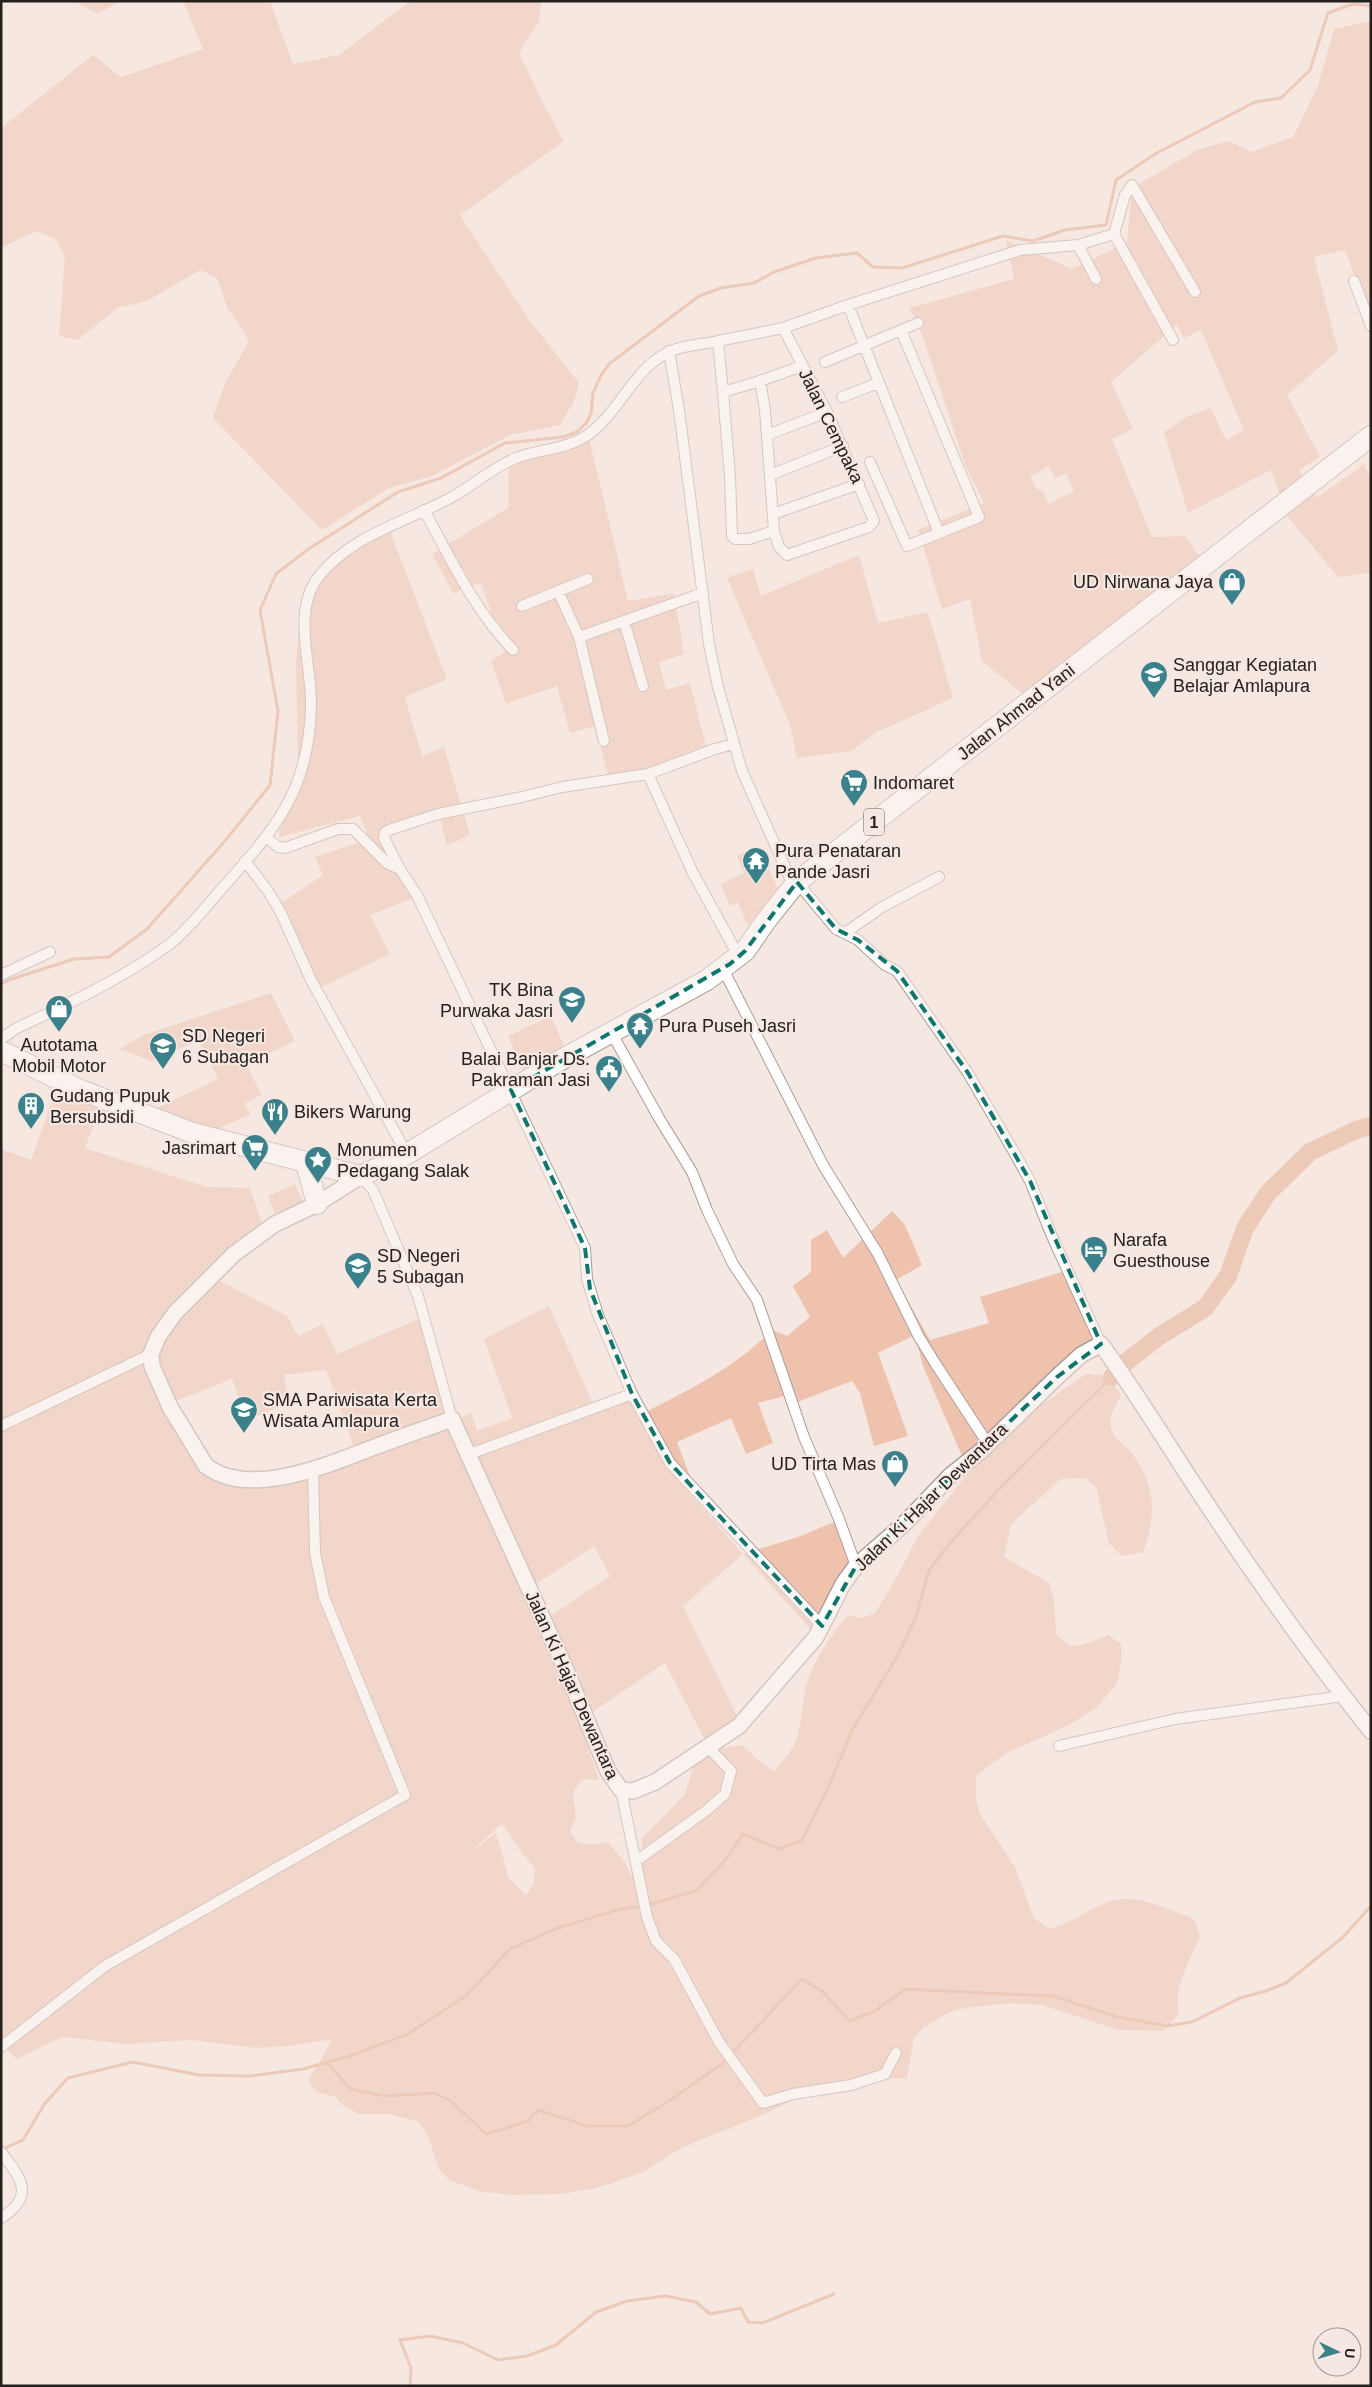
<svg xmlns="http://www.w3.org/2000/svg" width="1372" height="2387" viewBox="0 0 1372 2387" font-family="Arial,sans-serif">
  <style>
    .green { fill: #eec2ad; fill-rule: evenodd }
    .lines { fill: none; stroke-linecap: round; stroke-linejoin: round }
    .stream { stroke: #e2a485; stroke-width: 3 }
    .river { stroke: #e2a485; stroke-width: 18 }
    .street-casing { stroke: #ab9f99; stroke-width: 12 }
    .secondary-casing { stroke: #ab9f99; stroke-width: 18 }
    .highway-casing { stroke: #ab9f99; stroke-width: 22 }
    .street { stroke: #fff; stroke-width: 10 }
    .secondary { stroke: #fff; stroke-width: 15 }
    .highway { stroke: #fff; stroke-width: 20 }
    .marked { fill: none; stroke: #0f766e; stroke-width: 4; stroke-dasharray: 10 6; stroke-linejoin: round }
    .labels { text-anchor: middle; stroke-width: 4.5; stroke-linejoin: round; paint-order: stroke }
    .shield { fill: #f5e7e1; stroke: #635c58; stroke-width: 1 }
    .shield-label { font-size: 16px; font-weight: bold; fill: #25201e }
    .street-label { font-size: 18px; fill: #25201e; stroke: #f5e7e1 }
    .poi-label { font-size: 18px; fill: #25201e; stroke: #f5e7e1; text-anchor: start }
  </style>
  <rect width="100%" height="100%" fill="#f5e7e1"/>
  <path class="green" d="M74 1H120L98 14Z
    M183 1H270L293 64 339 55 410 1H541L539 22 519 53 545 107 564 141 460 215 531 322 579 383 574 401 560 425 510 435 432 476 389 488 322 530 213 418 225 383 249 341 227 307 217 278 200 270 147 301 117 308 78 340 59 336 65 255 55 239 36 231 1 248V128L93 55 121 77 203 49Z
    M1371 21V312L1368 313 1345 250 1314 257 1338 351 1287 395 1320 457 1299 470 1317 498 1364 464 1371 478V573L1338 577 1288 517 1271 470 1188 513 1164 432 1188 416 1211 408 1226 440 1244 430 1201 330 1184 338 1177 325 1111 382 1133 429 1112 439 1152 537 1185 536 1203 561 1024 695 982 661 970 599 942 609 918 530 984 503 966 467 918 323 909 308 1014 279 1006 240 1072 269 1127 242 1131 199 1137 185 1197 150 1229 141 1251 152 1293 137 1318 86 1334 29ZM1049 466 1055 478 1066 473 1074 491 1048 504 1042 490 1038 491 1030 477Z
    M587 430 628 601 674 593 684 654 659 662 666 690 690 683 709 758 665 772 610 782 595 726 570 733 557 686 506 704 491 661 505 652 481 583 453 593 432 554 508 508 509 459 565 445Z
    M388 526 447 679 405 697 422 756 444 747 470 835 447 845 439 815 387 834 416 897 370 915 390 954 314 991 302 977 280 904 323 875 315 857 369 839 360 816 279 837 280 808 298 767 296 664 301 600 329 562Z
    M859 555 878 623 928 612 953 698 877 732 851 751 797 758 790 725 727 578 753 569 761 596Z
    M757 845 778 888 748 926 738 902 730 906 721 884 744 873 737 856Z
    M271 993 295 1041 247 1064 261 1095 244 1104 251 1114 205 1135 155 1122 157 1108 218 1079 199 1040 152 1061 119 1049 144 1035Z
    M551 1016 565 1048 523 1070 508 1036Z
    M55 1093 101 1105 85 1148 207 1187 250 1188 267 1237 213 1277 287 1316 298 1336 323 1324 337 1354 421 1318 451 1423 471 1413 477 1431 512 1418 484 1339 549 1306 594 1406 631 1387 642 1414C689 1390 735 1368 772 1330L787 1336 810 1317 793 1286 811 1272V1240L827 1230 843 1258 892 1211 905 1225 922 1265 896 1280 930 1340 989 1323 980 1297 1065 1271 1088 1325 1093 1345 965 1463 923 1366 915 1335 878 1353 908 1436 874 1446 860 1393 852 1381 787 1406 784 1396 758 1403 773 1443 746 1454 731 1418 677 1442 691 1479 684 1487 743 1554 798 1537 839 1520 856 1564 812 1631 743 1554 683 1606 740 1722 707 1744 665 1663 579 1721 599 1780 583 1779 573 1791 576 1818 570 1831 578 1843 593 1845 608 1842 626 1864 631 1876 642 1867V1838L685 1794 694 1765 718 1749 741 1745C755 1755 758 1763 775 1771 781 1763 790 1753 795 1743 802 1726 801 1706 806 1687 814 1659 830 1637 848 1615L862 1618 875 1613 894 1582 918 1536 976 1463 1031 1412 1086 1374 1109 1376 1121 1396C1116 1405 1108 1417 1111 1428 1113 1439 1124 1444 1130 1451 1156 1483 1157 1516 1143 1552L1122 1556 1109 1543 1096 1487 1085 1478 1061 1479 1011 1524 1004 1557 1049 1583 1054 1599 1056 1634 1069 1646 1083 1645 1108 1635 1121 1644 1122 1658 1117 1684 1097 1707 1069 1725 1005 1754 976 1776V1800L980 1814 1015 1867 1034 1918 1049 1929C1070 1924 1085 1911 1105 1903 1134 1891 1166 1908 1194 1919L1200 1936C1190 1961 1173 1987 1179 2014L1163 2031 1118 2030 1042 2005 1011 2003 964 2008 950 2012 924 2027 914 2037 907 2079 892 2078 802 2096 758 2117 683 2147 643 2172 610 2184 592 2189 560 2194 511 2195 479 2191 449 2180 439 2169 427 2133 418 2122 390 2114H358L345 2107 335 2097 317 2092 308 2081 333 2039 291 2046 257 2048 192 2040 126 2044 62 2037 17 2059 1 2043V1149L31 1160ZM326 1370 354 1447 311 1462 271 1473 218 1474 171 1403 232 1379 247 1420 289 1403 284 1375ZM594 1546 610 1576 539 1624 521 1594ZM502 1824 522 1853 535 1868 534 1883 526 1896 509 1878 496 1833 464 1857Z
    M295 1184 303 1202 275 1214 268 1196Z"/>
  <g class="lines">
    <path class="stream" d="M1 984 9 980 74 959 109 957 147 929 225 841 270 785 278 711 260 610 276 574 307 550 398 492 441 478 505 443 563 437 577 432 587 422 591 413 593 393 601 375 609 364 699 296 721 288 754 283 774 272 816 258 857 253 873 267 902 268 1003 236 1033 241 1065 230 1106 225 1116 180 1157 153 1255 102 1281 98 1310 70 1328 13 1353 4 1371 6
      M327 2063 351 2089 385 2096 434 2093 451 2101 486 2134 528 2121 538 2110 587 2126H628L669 2101 722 2064 802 1979 822 1991 850 2021 875 2011 905 1989 1052 1996 1118 2017 1167 2026 1192 2022 1240 1998 1266 1991 1286 1983 1343 1937 1371 1906
      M1 2150 23 2140 45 2103 68 2078 133 2062 199 2075 250 2076 303 2069 350 2056 408 2034 467 1995 510 1949 558 1928 617 1910 652 1904 696 1891 726 1859 743 1834 779 1849 802 1840 829 1786 852 1730 897 1657 916 1617 929 1570 952 1541 1002 1486 1112 1377
      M410 2386 411 2368 400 2340 430 2336 463 2343 498 2360 527 2356 556 2345 596 2312 627 2301 665 2296 696 2302 710 2314 741 2308 748 2322 762 2323 834 2294"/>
    <path class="river" d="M1112 1377 1126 1362 1158 1337 1205 1308 1228 1276 1245 1228 1268 1193 1310 1152 1356 1130 1371 1126"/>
    <defs>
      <path id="street" d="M1114 234 1173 340
        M1078 245 1096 279
        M1354 281 1371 326
        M848 305 939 533
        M783 328 827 412 874 521 869 527 787 555 779 547 774 531 765 410 760 381 723 392 718 341 783 328 848 305 1020 250 1078 245 1114 234 1125 195 1132 185 1195 292
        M669 351 679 410 709 644 718 687 742 771 794 887
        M825 362 918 323
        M760 381 802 366
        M723 392 730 477 732 536 735 539H749L774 531
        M842 397 878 383
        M767 435 827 412
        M870 462 907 546 979 517 901 330
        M770 475 843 446
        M424 510C451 559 474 610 513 650
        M773 514 859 484
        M558 591 579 637 604 741
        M522 606 588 579
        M624 621 643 686
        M579 637 703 593
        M734 744 715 749 648 774 562 787 522 797 438 814 392 829 385 832 384 838 400 869 417 895 585 1248 587 1279 598 1315 632 1394 670 1463 822 1626
        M648 774 693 873 739 957
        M266 837 278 847 285 848 338 829H353L388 864 400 869
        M245 861 268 891 281 913 311 980 407 1154
        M797 882 836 929 858 940 885 965 897 971 968 1073 1014 1152 1030 1181 1051 1234 1101 1344
        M845 933 882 907 939 877
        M723 969 823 1165 878 1254 919 1337 935 1363 988 1444
        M1 975 50 952
        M611 1032 659 1118 692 1172 707 1210 733 1264 757 1300 804 1437 839 1519 856 1566
        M1 1039 15 1029C68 1004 122 979 170 944 188 930 203 910 218 893 273 831 309 794 311 706 312 664 291 611 319 576 353 534 407 522 452 497 474 485 493 467 516 458 538 449 562 450 583 438 617 418 631 372 665 354 680 345 701 345 718 341
        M361 1176 373 1190 418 1296 452 1419
        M1 1426 151 1354
        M467 1455 632 1394
        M1059 1746 1175 1719 1343 1696
        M621 1790 647 1917 656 1941 674 1959 719 2042 763 2103 793 2094 851 2085 885 2074 896 2053
        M636 1861 707 1810 725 1794 731 1771 708 1747
        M1 2047 105 1966 405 1795 324 1597 315 1553 313 1470
        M1 2152C21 2178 36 2196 1 2218"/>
      <path id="secondary" d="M361 1176 317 1204 275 1224 234 1254 175 1313 158 1337 151 1354 152 1366 170 1407 206 1466C250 1499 327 1465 372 1448 398 1438 425 1429 452 1419L562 1661 608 1771 621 1790 633 1791 655 1782 739 1726 816 1637 843 1584 856 1566 904 1524 951 1475 981 1451 1057 1377 1081 1355 1101 1344C1132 1387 1160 1432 1189 1477 1246 1564 1306 1650 1371 1731"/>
      <path id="highway" d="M1 1051 78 1089 193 1133 361 1176 407 1154 559 1061 707 980 745 951 768 918 797 882 1371 436
        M306 1163 317 1204"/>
    </defs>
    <use href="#street" class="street-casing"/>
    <use href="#secondary" class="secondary-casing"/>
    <use href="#highway" class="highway-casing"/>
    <use href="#street" class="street"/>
    <use href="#secondary" class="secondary"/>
    <use href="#highway" class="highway"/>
  </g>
  <path d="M0 0H1372V2387H0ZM797 882 836 929 858 940 897 971 968 1073 1030 1181 1101 1344 1057 1377 856 1566 822 1626 670 1463 632 1394 590 1289 585 1248 511 1090 730 964 745 951Z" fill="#f5e7e1" fill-opacity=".55" fill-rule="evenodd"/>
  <path class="marked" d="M797 882 836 929 858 940 897 971 968 1073 1030 1181 1101 1344 1057 1377 856 1566 822 1626 670 1463 632 1394 590 1289 585 1248 511 1090 730 964 745 951Z"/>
  <defs>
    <symbol id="shop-pin" viewBox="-11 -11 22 30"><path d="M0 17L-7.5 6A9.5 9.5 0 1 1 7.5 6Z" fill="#3a818b" stroke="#f5e7e1"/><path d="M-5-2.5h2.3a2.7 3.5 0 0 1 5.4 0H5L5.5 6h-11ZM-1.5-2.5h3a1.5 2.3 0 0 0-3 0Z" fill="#fff"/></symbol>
    <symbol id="school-pin" viewBox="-11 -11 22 30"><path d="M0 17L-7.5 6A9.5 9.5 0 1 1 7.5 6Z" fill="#3a818b" stroke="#f5e7e1"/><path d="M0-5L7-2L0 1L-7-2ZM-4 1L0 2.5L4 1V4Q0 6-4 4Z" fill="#fff"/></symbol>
    <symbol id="supermarket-pin" viewBox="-11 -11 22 30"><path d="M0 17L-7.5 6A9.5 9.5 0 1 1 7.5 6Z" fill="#3a818b" stroke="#f5e7e1"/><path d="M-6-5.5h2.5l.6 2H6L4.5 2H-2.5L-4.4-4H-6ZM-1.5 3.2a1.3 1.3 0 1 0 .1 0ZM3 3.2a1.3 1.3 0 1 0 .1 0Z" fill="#fff"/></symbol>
    <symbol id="temple-pin" viewBox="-11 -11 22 30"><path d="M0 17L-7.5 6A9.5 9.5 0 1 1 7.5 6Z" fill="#3a818b" stroke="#f5e7e1"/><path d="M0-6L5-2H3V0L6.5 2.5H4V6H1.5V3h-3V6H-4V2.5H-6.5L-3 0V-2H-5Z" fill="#fff"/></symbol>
    <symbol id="civic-pin" viewBox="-11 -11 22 30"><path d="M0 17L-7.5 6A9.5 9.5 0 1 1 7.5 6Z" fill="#3a818b" stroke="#f5e7e1"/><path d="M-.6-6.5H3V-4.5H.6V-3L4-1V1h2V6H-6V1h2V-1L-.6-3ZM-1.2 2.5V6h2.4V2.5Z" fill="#fff"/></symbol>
    <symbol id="building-pin" viewBox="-11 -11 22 30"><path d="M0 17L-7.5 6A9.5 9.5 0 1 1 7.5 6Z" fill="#3a818b" stroke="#f5e7e1"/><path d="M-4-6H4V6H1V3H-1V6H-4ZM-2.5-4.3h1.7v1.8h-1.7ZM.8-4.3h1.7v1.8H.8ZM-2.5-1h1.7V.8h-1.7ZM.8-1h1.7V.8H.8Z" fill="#fff"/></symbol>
    <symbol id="restaurant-pin" viewBox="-11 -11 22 30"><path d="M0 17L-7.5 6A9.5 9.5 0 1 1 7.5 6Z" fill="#3a818b" stroke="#f5e7e1"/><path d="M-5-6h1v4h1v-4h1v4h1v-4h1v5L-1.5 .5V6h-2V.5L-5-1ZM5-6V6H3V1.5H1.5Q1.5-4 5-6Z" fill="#fff"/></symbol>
    <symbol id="sight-pin" viewBox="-11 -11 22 30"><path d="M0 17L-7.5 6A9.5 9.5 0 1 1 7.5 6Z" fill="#3a818b" stroke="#f5e7e1"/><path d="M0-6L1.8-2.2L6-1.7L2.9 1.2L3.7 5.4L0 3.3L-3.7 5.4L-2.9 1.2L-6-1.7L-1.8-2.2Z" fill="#fff"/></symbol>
    <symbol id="hotel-pin" viewBox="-11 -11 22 30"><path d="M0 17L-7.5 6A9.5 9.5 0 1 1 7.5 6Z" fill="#3a818b" stroke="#f5e7e1"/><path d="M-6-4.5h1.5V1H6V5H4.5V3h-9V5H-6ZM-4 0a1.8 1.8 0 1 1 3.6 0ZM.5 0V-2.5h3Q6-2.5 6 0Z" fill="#fff"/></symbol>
  </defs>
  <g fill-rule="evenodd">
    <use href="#shop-pin" x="1216" y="566" width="32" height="43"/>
    <use href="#school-pin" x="1138" y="659" width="32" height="43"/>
    <use href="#supermarket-pin" x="838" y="767" width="32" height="43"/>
    <use href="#temple-pin" x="740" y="845" width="32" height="43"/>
    <use href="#school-pin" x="556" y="984" width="32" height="43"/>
    <use href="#shop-pin" x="43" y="993" width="32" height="43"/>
    <use href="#temple-pin" x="624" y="1010" width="32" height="43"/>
    <use href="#school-pin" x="147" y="1030" width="32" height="43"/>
    <use href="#civic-pin" x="593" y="1053" width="32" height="43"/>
    <use href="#building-pin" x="15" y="1090" width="32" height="43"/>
    <use href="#restaurant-pin" x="259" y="1096" width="32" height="43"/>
    <use href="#supermarket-pin" x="239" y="1132" width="32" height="43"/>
    <use href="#sight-pin" x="302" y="1144" width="32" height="43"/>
    <use href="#hotel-pin" x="1078" y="1234" width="32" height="43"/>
    <use href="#school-pin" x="342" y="1250" width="32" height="43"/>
    <use href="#school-pin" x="228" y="1394" width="32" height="43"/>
    <use href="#shop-pin" x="879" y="1448" width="32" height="43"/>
  </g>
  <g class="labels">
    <rect class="shield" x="864" y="808.5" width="20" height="27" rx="4"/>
    <g class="shield-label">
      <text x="874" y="828">1</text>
    </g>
    <g class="street-label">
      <text transform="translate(831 426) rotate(64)" y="6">Jalan Cempaka</text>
      <text transform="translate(1016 712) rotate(-38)" y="6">Jalan Ahmad Yani</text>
      <text transform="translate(931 1497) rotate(-44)" y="6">Jalan Ki Hajar Dewantara</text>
      <text transform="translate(572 1685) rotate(66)" y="6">Jalan Ki Hajar Dewantara</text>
    </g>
    <g class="poi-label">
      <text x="1213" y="588" text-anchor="end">UD Nirwana Jaya</text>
      <text x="1173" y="671">Sanggar Kegiatan<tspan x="1173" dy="21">Belajar Amlapura</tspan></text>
      <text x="873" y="789">Indomaret</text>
      <text x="775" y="857">Pura Penataran<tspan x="775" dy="21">Pande Jasri</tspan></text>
      <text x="553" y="996" text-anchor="end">TK Bina<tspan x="553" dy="21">Purwaka Jasri</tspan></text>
      <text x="659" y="1032">Pura Puseh Jasri</text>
      <text x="182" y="1042">SD Negeri<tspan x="182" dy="21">6 Subagan</tspan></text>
      <text x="59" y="1051" text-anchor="middle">Autotama<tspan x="59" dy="21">Mobil Motor</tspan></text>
      <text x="590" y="1065" text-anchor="end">Balai Banjar Ds.<tspan x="590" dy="21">Pakraman Jasi</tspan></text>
      <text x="50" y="1102">Gudang Pupuk<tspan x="50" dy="21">Bersubsidi</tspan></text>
      <text x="294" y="1118">Bikers Warung</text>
      <text x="236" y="1154" text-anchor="end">Jasrimart</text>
      <text x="337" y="1156">Monumen<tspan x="337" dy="21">Pedagang Salak</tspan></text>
      <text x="1113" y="1246">Narafa<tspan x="1113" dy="21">Guesthouse</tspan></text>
      <text x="377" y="1262">SD Negeri<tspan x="377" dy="21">5 Subagan</tspan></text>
      <text x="263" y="1406">SMA Pariwisata Kerta<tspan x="263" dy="21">Wisata Amlapura</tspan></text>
      <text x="876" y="1470" text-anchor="end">UD Tirta Mas</text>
    </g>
  </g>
  <rect width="1372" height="2387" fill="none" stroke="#25201e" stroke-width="5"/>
  <g transform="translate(1337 2352) rotate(95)"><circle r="24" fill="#f5e7e1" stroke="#a29793"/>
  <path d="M0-4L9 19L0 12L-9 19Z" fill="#3a818b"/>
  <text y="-8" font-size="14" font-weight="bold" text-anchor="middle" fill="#25201e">U</text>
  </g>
</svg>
